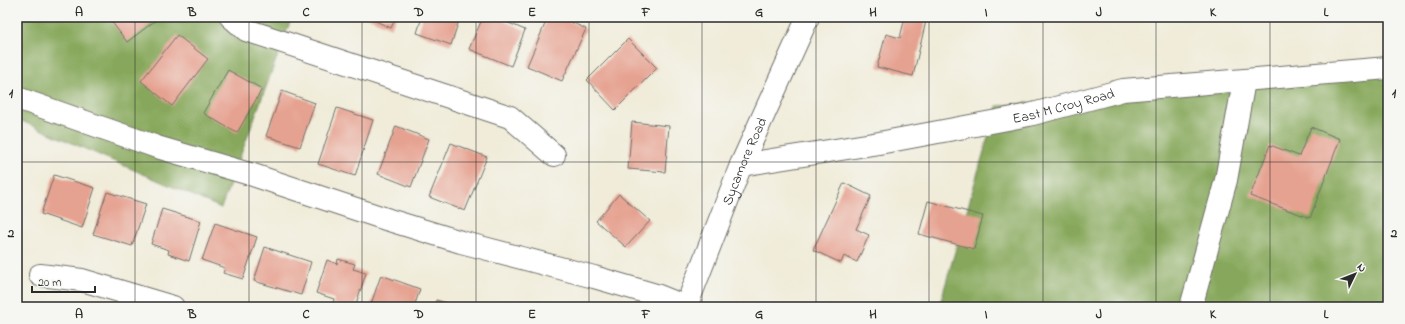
<svg xmlns="http://www.w3.org/2000/svg" width="1405" height="324" viewBox="0 0 1405 324" font-family="'Indie Flower',sans-serif">
  <style>
    .forest { fill: #87a85c; stroke: #596a44 }
    .building { fill: #e6a291 }
    .lines { fill: none; stroke-linecap: round; stroke-linejoin: round }
    .minor-casing { stroke: #706f68; stroke-width: 24 }
    .minor { stroke: #fff; stroke-width: 22 }
    .grid { fill: none; stroke: #2b2b2b; stroke-width: 1; stroke-opacity: 0.55 }
    .labels { text-anchor: middle; stroke-width: 3; stroke-linejoin: round; paint-order: stroke }
    .street-label { font-size: 14px; fill: #2b2b2b; stroke: #f6f6f2 }
    .neatline { fill: none; stroke: #2b2b2b; stroke-width: 1.5 }
    .grid-label { font-size: 13px; text-anchor: middle; font-weight: bold; fill: #2b2b2b }
  </style>
  <rect width="100%" height="100%" fill="#f6f6f2"/>
  <filter id="ink" filterUnits="userSpaceOnUse"><feTurbulence type="fractalNoise" baseFrequency=".025" numOctaves="2"/><feDisplacementMap in="SourceGraphic" scale="8" xChannelSelector="R" yChannelSelector="G"/><feConvolveMatrix kernelMatrix="1 2 1 2 8 2 1 2 1" color-interpolation-filters="sRGB"/></filter>
  <filter id="wash" filterUnits="userSpaceOnUse"><feTurbulence type="fractalNoise" baseFrequency=".012" numOctaves="4" result="noise"/><feDisplacementMap in="SourceGraphic" scale="16" xChannelSelector="R" yChannelSelector="G"/><feGaussianBlur stdDeviation="0.9" result="paint"/><feColorMatrix in="noise" values="0 0 0 0 0 0 0 0 0 0 0 0 0 0 0 0 0 1.4 0 .05"/><feComposite in="paint" operator="in"/></filter>
  <g filter="url(#wash)">
    <rect width="100%" height="100%" fill="#f0ecd9"/>
    <path class="forest" d="M17 17H292L221 208 17 119Z
      M1388 66V307H939L997 106Z"/>
    <g id="blocks">
      <path class="building" d="M108 17H160L127 42Z
        M367 17H396L391 28Z
        M422 17H460L451 45 417 33Z
        M483 17H506L504 21 525 30 511 66 469 49Z
        M548 17H560L586 29 562 81 527 66Z
        M905 17 926 21 913 76 877 67 886 34 900 38Z
        M955 17H984V19L955 18Z
        M177 35 208 59 172 106 141 81Z
        M628 39 657 68 615 110 587 80Z
        M228 70 262 89 237 133 203 113Z
        M282 91 315 103 300 147 266 136Z
        M337 108 373 120 355 176 318 164Z
        M632 122 669 126 665 172 628 169Z
        M396 126 429 139 411 187 378 174Z
        M1311 127 1340 139 1310 218 1250 196 1270 145 1299 156Z
        M451 143 487 157 465 211 429 197Z
        M54 175 95 188 82 228 41 214Z
        M844 183 871 196 856 229 869 235 857 262 844 256 841 263 813 250Z
        M107 192 146 204 132 246 93 234Z
        M619 194 650 221 626 247 596 221Z
        M928 201 983 216 974 249 919 234Z
        M162 209 201 221 189 261 168 254 169 250 151 244Z
        M215 223 257 237 243 279 223 273 225 268 202 260Z
        M265 247 311 262 301 295 254 281Z
        M338 259 355 264 353 269 366 273 355 307H343L333 304 334 299 316 293 327 260 337 264Z
        M381 275 420 289 414 307H370Z
        M436 300 460 307H434Z"/>
    </g>
  </g>
  <g filter="url(#ink)">
    <use href="#blocks" fill-opacity="0" stroke="#706f68" stroke-width="1"/>
    <g class="lines">
      <defs>
        <g id="minor">
          <path d="M231 17 246 30 510 117 554 155"/>
          <path d="M17 98 157 147 253 175 389 220 461 242 594 277 656 295 686 307"/>
          <path id="s1" d="M741 165 879 143 1029 115 1123 90 1388 68"/>
          <path d="M40 275 82 280 173 307"/>
          <path id="s2" d="M686 307 741 165 808 17"/>
          <path d="M1191 307 1226 180 1244 81"/>
        </g>
      </defs>
      <use href="#minor" class="minor-casing"/>
      <use href="#minor" class="minor"/>
    </g>
  </g>
  <path class="grid" d="M135 17V307M249 17V307M362 17V307M476 17V307M589 17V307M702 17V307M816 17V307M929 17V307M1043 17V307M1156 17V307M1270 17V307M17 162H1388"/>
  <g class="labels">
    <g class="street-label">
      <text dy="5" stroke="none"><textPath href="#s1" startOffset="328">East M Croy Road</textPath></text>
      <text dy="5" stroke="none"><textPath href="#s2" startOffset="157">Sycamore Road</textPath></text>
    </g>
  </g>
  <rect width="1405" height="324" fill="none" stroke="#f6f6f2" stroke-width="44"/>
  <g transform="translate(1355 274) rotate(47)" stroke="#f6f6f2" stroke-width="3" paint-order="stroke">
  <path d="M0-3L7 15L0 10L-7 15Z" fill="#2b2b2b"/>
  <text y="-6" font-size="11" font-weight="bold" text-anchor="middle" fill="#2b2b2b">N</text>
  </g>
  <path d="M32 286v6h63v-6" fill="none" stroke="#2b2b2b" stroke-width="2"/>
  <text x="38" y="286" font-size="12" fill="#2b2b2b" stroke="#f6f6f2" stroke-width="3" paint-order="stroke">20 m</text>
  <rect x="22" y="22" width="1361" height="280" class="neatline"/>
  <g class="grid-label">
    <text x="79" y="16">A</text>
    <text x="192" y="16">B</text>
    <text x="306" y="16">C</text>
    <text x="419" y="16">D</text>
    <text x="532" y="16">E</text>
    <text x="646" y="16">F</text>
    <text x="759" y="16">G</text>
    <text x="873" y="16">H</text>
    <text x="986" y="16">I</text>
    <text x="1099" y="16">J</text>
    <text x="1213" y="16">K</text>
    <text x="1326" y="16">L</text>
    <text x="11" y="97">1</text>
    <text x="1394" y="97">1</text>
    <text x="11" y="237">2</text>
    <text x="1394" y="237">2</text>
    <text x="79" y="318">A</text>
    <text x="192" y="318">B</text>
    <text x="306" y="318">C</text>
    <text x="419" y="318">D</text>
    <text x="532" y="318">E</text>
    <text x="646" y="318">F</text>
    <text x="759" y="318">G</text>
    <text x="873" y="318">H</text>
    <text x="986" y="318">I</text>
    <text x="1099" y="318">J</text>
    <text x="1213" y="318">K</text>
    <text x="1326" y="318">L</text>
  </g>
</svg>
